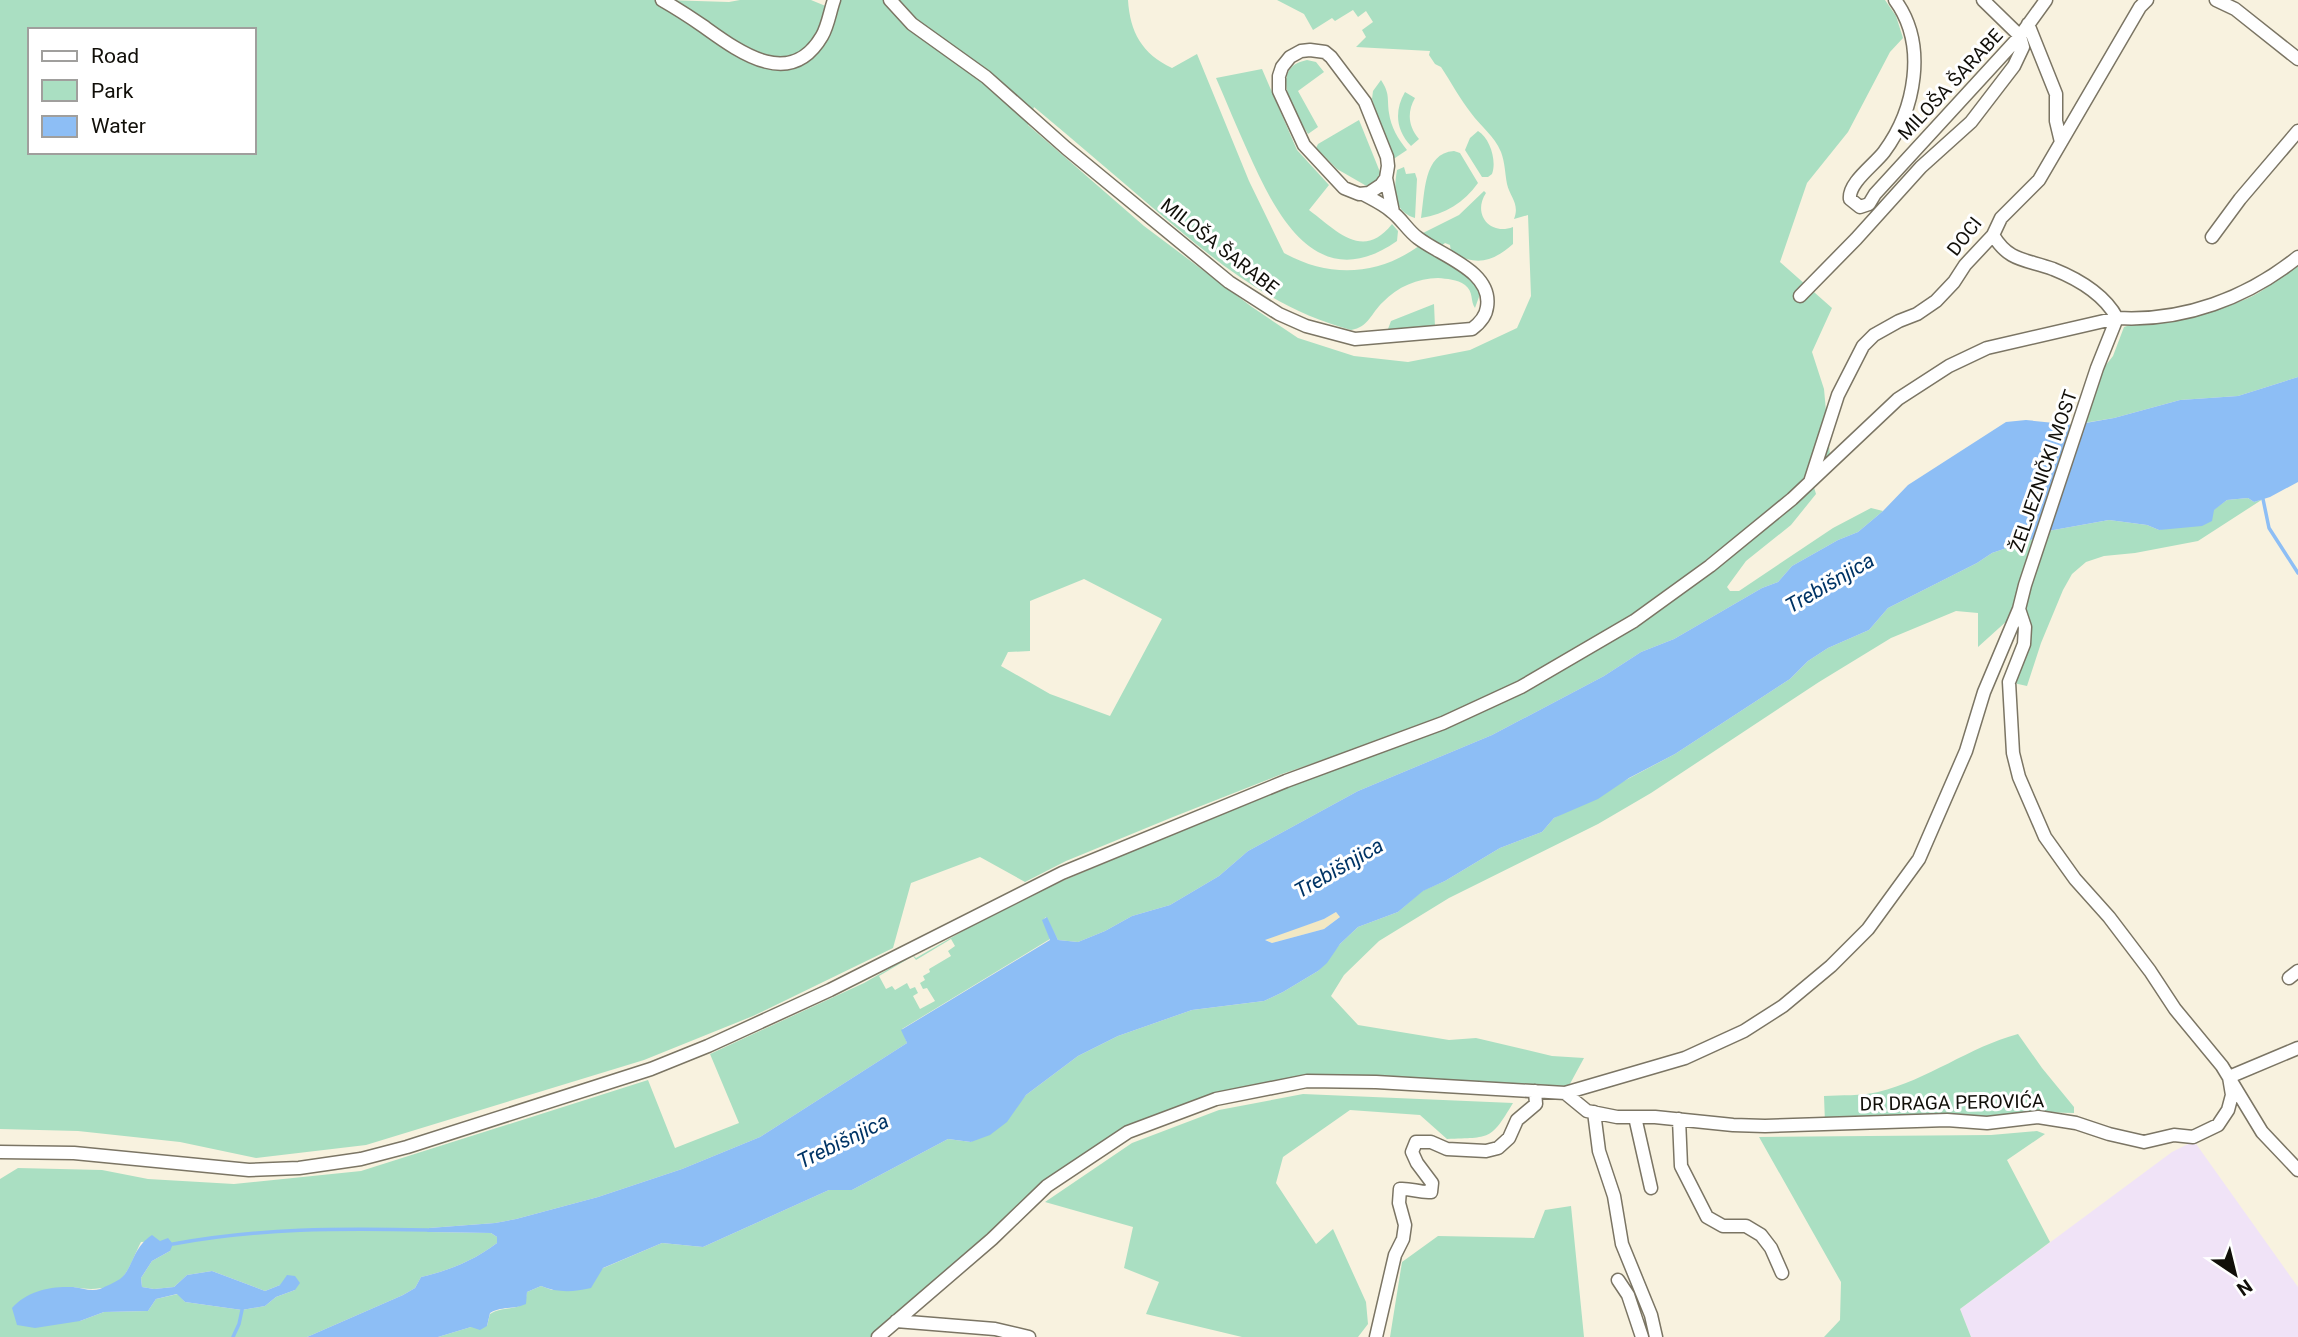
<svg xmlns="http://www.w3.org/2000/svg" width="2298" height="1337" viewBox="0 0 2298 1337" font-family="Roboto,sans-serif">
  <style>
    .industrial { fill: #f0e3f7 }
    .green { fill: #aadfc2; fill-rule: evenodd }
    .sand { fill: #f2e8c3 }
    .water { fill: #8dbef5; fill-rule: evenodd }
    .lines { fill: none; stroke-linecap: round; stroke-linejoin: round }
    .stream { stroke: #8dbef5; stroke-width: 3.5 }
    .street-casing { stroke: #7b7564; stroke-width: 15 }
    .street { stroke: #fff; stroke-width: 12 }
    .labels { text-anchor: middle; stroke-width: 6; stroke-linejoin: round; paint-order: stroke }
    .street-label { font-size: 19px; fill: #110f09; stroke: #fff }
    .water-label { font-size: 21px; font-style: italic; fill: #003465; stroke: #fff }
  </style>
  <rect width="100%" height="100%" fill="#f8f2df"/>
  <path class="industrial" d="M2194 1141 2298 1287V1337H1971L1960 1309 2172 1152Z"/>
  <path class="green" d="M0 0H659L750 59 802 58 838 0H1128C1130 32 1142 54 1172 68L1197 54 1249 181 1284 253C1329 278 1377 276 1419 246L1427 249 1476 281 1480 294 1475 308C1470 301 1474 292 1465 285 1457 279 1447 279 1438 278 1418 278 1397 287 1383 302 1371 313 1369 327 1351 330 1272 309 1214 260 1153 208 1113 174 1074 140 1034 107L1028 125 1144 226 1252 307 1298 338 1354 356 1408 362 1470 350 1517 328 1531 296 1528 215 1514 219C1520 204 1510 197 1507 184 1505 173 1505 163 1501 152 1494 135 1481 127 1471 113 1460 99 1451 82 1441 67L1435 64 1429 55 1430 51 1356 47 1366 37 1362 30 1373 22 1366 11 1358 17 1353 10 1335 21 1332 18 1313 30 1304 14 1277 0H1885L1896 16 1903 38 1890 52 1848 132 1807 183 1780 262 1832 308 1812 352 1824 389 1830 456 1755 524 1633 617 1519 684 1442 719 1282 774 1173 817 1066 861 1025 882 980 857 911 883 893 948 753 1016 644 1060 366 1145 256 1158 180 1142 78 1131 0 1129ZM30 30H254V152H30ZM1084 579 1162 619 1110 716 1050 694 1001 666 1008 652 1030 651V601Z
    M665 0 729 2 740 0H811L828 7 823 33 802 55 768 61Z
    M1307 60 1316 62 1324 72 1298 91 1318 127 1308 134C1296 114 1266 68 1307 60Z
    M1262 69 1297 150 1329 185 1309 210C1337 231 1363 261 1392 224L1398 231 1397 241C1317 297 1276 215 1248 152 1237 128 1227 103 1216 78Z
    M1381 80C1390 94 1387 97 1389 113 1391 127 1398 139 1407 150L1392 160 1372 99 1373 91Z
    M1405 92 1415 98C1407 112 1408 126 1419 139L1411 146C1396 130 1394 111 1405 92Z
    M1359 120 1382 177 1370 188 1337 169 1316 148 1318 144Z
    M1478 131C1490 138 1497 161 1492 174L1488 177H1482L1465 150 1470 138Z
    M1454 151 1460 153 1478 183C1464 203 1445 214 1421 218 1425 194 1423 153 1454 151Z
    M1404 167 1406 174 1415 173 1417 179 1415 218C1392 211 1394 189 1397 170Z
    M1484 191 1486 193C1472 214 1490 236 1513 227V244C1491 263 1476 266 1451 252L1450 245 1445 243 1441 246 1423 233 1459 215Z
    M2298 263V377L2238 396 2180 400 2114 418 2084 423 2102 370 2113 356 2124 327C2140 321 2157 323 2174 320 2202 314 2238 306 2263 290 2275 282 2286 272 2298 263Z
    M1434 304 1435 327 1390 331 1388 329 1391 321Z
    M1813 484 1816 494 1791 525 1746 561 1727 587 1730 591H1739L1833 528 1871 508 1883 511 1858 532 1838 540 1792 566 1778 582 1762 588 1674 639 1641 652 1604 676 1492 735 1358 791 1248 851 1219 876 1170 905 1132 916 1105 931 1078 942 1058 940 1046 917 1043 920 1050 939 902 1029 907 1043 760 1137 682 1169 598 1197 516 1219 495 1223 429 1228 428 1232 491 1233 497 1237V1243C473 1261 450 1270 421 1277L415 1288 403 1295 307 1337H0V1179L18 1168 102 1170 148 1179 234 1184 361 1171 648 1080 675 1148 739 1123 710 1054 864 983 913 955 916 958 1013 902 1227 811 1346 765 1598 647ZM951 939 955 946 948 951 951 956 929 969 930 972 923 976 925 980 920 983 923 989 927 988 935 1001 920 1009 913 996 918 993 915 987 910 989 907 983 895 990 892 986 886 989 879 976 913 956 916 960ZM160 1241 170 1251 152 1261 141 1278 142 1287 154 1289 174 1287 187 1275 212 1271 265 1291 280 1285 295 1290 276 1297 265 1306 242 1310 185 1302 178 1294 156 1299 148 1311 104 1312 80 1321 73 1287C89 1290 109 1291 122 1278 129 1271 136 1251 141 1242Z
    M2248 498 2254 502 2263 499 2198 541 2135 553 2104 556 2086 562 2072 574 2063 590 2041 643 2027 686 2009 682 2024 644 2019 610 1978 647V613L1956 611 1891 638 1819 682 1651 793 1598 824 1449 898 1379 941 1344 975 1331 996 1358 1025 1449 1040 1476 1038 1552 1056 1584 1058 1565 1093 1307 1081 1216 1099 1128 1132 1047 1186 878 1337H438L471 1327 487 1326 490 1314C503 1306 513 1311 525 1303L527 1292 541 1286 552 1290 662 1243 703 1247 829 1190H852L948 1139 971 1142 1015 1108 1026 1095 1078 1056 1118 1036 1192 1010 1264 1001 1283 992 1318 971 1340 944 1358 927 1398 912 1422 891 1445 881 1500 848 1542 832 1554 818 1675 754 1790 679 1808 661 1828 648 1869 630 1888 608 1977 563 1992 553 2036 538 2048 531 2109 520 2147 525 2159 530 2213 510 2227 500Z
    M2018 1034 2042 1068 2074 1107V1113L2034 1112 1999 1117 1930 1114 1825 1123 1824 1096C1841 1095 1861 1096 1878 1092 1928 1080 1969 1047 2018 1034Z
    M1303 1094 1513 1103C1490 1141 1491 1137 1447 1139L1420 1115 1350 1110 1283 1157 1276 1183 1316 1244 1333 1229 1366 1302 1368 1324 1358 1337H1242L1146 1314 1159 1282 1124 1268 1133 1227 1045 1202 1132 1143 1219 1110Z
    M2037 1131 2045 1134 2007 1160 2050 1242 1960 1309 1971 1337H1824L1840 1320 1841 1282 1759 1137 1991 1135Z
    M1571 1206 1584 1337H1390L1402 1262 1438 1236 1534 1238 1545 1210Z"/>
  <path class="sand" d="M1336 912 1341 916 1324 929 1272 943 1264 939 1324 919Z"/>
  <path class="water" d="M2298 377V482L2270 497 2254 502 2248 498 2227 500 2214 510 2212 521 2202 526 2159 530 2147 525 2109 520 2048 531 2036 538 1992 553 1977 563 1888 608 1869 630 1828 648 1808 661 1790 679 1675 754 1629 778 1598 799 1554 818 1542 832 1500 848 1445 881 1423 891 1398 912 1358 927 1340 944 1327 963 1318 971 1283 992 1264 1001 1192 1010 1118 1036 1078 1056 1026 1095 1007 1122 990 1135 971 1142 948 1139 852 1190H829L703 1247 662 1243 603 1268 591 1288C574 1292 557 1293 541 1286L527 1292 526 1304C513 1310 502 1306 490 1313L487 1326 480 1330 471 1327 438 1337H307L403 1295 415 1288 421 1277C450 1270 473 1261 497 1243V1237L491 1233 427 1232 429 1228 495 1223 516 1219 598 1197 682 1169 760 1137 907 1043 901 1030 1050 940 1042 920 1047 917 1058 940 1078 942 1105 931 1132 916 1170 905 1219 876 1248 851 1358 791 1492 735 1604 676 1641 652 1674 639 1762 588 1778 582 1792 566 1838 540 1858 532 1883 511 1908 485 2006 422 2026 420 2074 425 2114 418 2180 400 2238 396ZM1336 912 1340 917 1324 929 1272 943 1265 940 1324 919Z
    M152 1235 160 1241 168 1238 173 1244 170 1251 152 1261 141 1278 142 1287 154 1289 174 1287 187 1275 212 1271 265 1291 280 1285 287 1275 295 1276 300 1283 295 1290 276 1297 265 1306 242 1310 185 1302 177 1294 156 1299 148 1311 104 1312 80 1321 35 1328 17 1325 12 1308C27 1291 50 1286 73 1287 82 1288 91 1292 100 1289 106 1286 114 1283 120 1279 133 1269 132 1248 152 1235Z"/>
  <g class="lines">
    <path class="stream" d="M2263 499 2269 528 2298 573
      M173 1244C260 1228 340 1228 428 1230
      M233 1337 239 1324 242 1310"/>
    <defs>
      <path id="street" d="M662 0C676 8 690 17 703 26 738 51 790 91 822 36 828 26 830 11 834 0
        M890 0 912 24 986 77 1066 148 1229 282 1279 314 1306 326 1355 339 1472 329C1480 323 1486 316 1487 307 1493 271 1441 256 1418 238 1408 231 1401 218 1391 211 1383 204 1372 199 1363 194
        M1895 0C1928 45 1915 110 1884 152 1874 165 1848 183 1850 199L1860 207 1869 204 1875 194 2020 36 2046 0
        M2216 0 2235 9 2298 59
        M2028 24 2056 94V121L2061 142
        M1310 50 1325 52 1331 57 1365 102 1387 157 1388 166 1386 178 1381 185 1369 193 1359 194 1344 188 1304 145 1279 91V76L1282 67 1290 57 1301 51Z
        M1386 178 1393 212
        M2212 237 2240 199 2298 131
        M1800 296 1856 239 1921 167 1971 122 2014 66 2023 47 2020 36 1983 0
        M1810 482 1838 395 1863 346 1874 335 1899 321 1917 314 1936 301 1954 282 1965 265 1993 235 2001 218 2039 180 2140 7 2147 0
        M2019 609 2025 627 2024 644 2009 682 2013 753 2019 777 2045 837 2075 879 2109 917 2150 971 2175 1009 2222 1066 2262 1132 2298 1170
        M2289 978 2298 971
        M2229 1077 2298 1048
        M1565 1093 1587 1111 1617 1117H1655L1733 1125 1765 1126 1947 1120 1987 1123 2038 1117 2076 1123 2109 1134 2144 1142 2174 1135 2193 1137 2218 1125 2228 1110 2232 1095 2229 1077
        M1594 1112 1599 1151 1614 1196 1622 1244 1651 1315 1656 1337
        M1635 1117 1651 1188
        M1679 1119 1681 1166 1707 1217 1723 1226H1746L1761 1235 1771 1248 1782 1273
        M0 1152 74 1153 249 1170 299 1168 361 1159 407 1147 651 1069 708 1046 830 990 1062 873 1286 781 1443 723 1521 687 1634 621 1710 566 1792 499 1898 399 1949 366 1987 348 2117 318C2183 322 2247 298 2298 257
        M1618 1280 1628 1295 1642 1337
        M896 1321 995 1329 1029 1337
        M878 1337 992 1239 1047 1186 1128 1132 1216 1099 1307 1081 1376 1082 1565 1093 1685 1058 1744 1031 1783 1006 1831 966 1868 929 1919 859 1966 751 1984 692 2019 609 2025 585 2097 368 2117 318C2104 294 2078 279 2053 269 2026 259 2009 262 1993 235
        M1376 1337 1395 1255 1403 1239 1405 1225 1399 1203 1400 1189C1411 1188 1419 1193 1431 1192L1432 1183 1417 1163 1412 1152 1416 1142H1431L1447 1149 1486 1151 1498 1148 1509 1138 1517 1120 1536 1104 1535 1091"/>
    </defs>
    <use href="#street" class="street-casing"/>
    <use href="#street" class="street"/>
  </g>
  <g class="labels">
    <g class="street-label">
      <text transform="translate(1950 84) rotate(-47)" y="7">MILOŠA ŠARABE</text>
      <text transform="translate(1964 236) rotate(-52)" y="7">DOCI</text>
      <text transform="translate(1220 246) rotate(38)" y="7">MILOŠA ŠARABE</text>
      <text transform="translate(2043 471) rotate(-71)" y="7">ŽELJEZNIČKI MOST</text>
      <text transform="translate(1952 1102) rotate(-1)" y="7">DR DRAGA PEROVIĆA</text>
    </g>
    <g class="water-label">
      <text transform="translate(1830 583) rotate(-30)" y="7">Trebišnjica</text>
      <text transform="translate(1339 868) rotate(-30)" y="7">Trebišnjica</text>
      <text transform="translate(843 1141) rotate(-26)" y="7">Trebišnjica</text>
    </g>
  </g>
  <rect x="28" y="28" width="228" height="126" fill="#ffffff" stroke="#a09f9d" stroke-width="2"/>
  <rect x="42" y="51" width="35" height="10" fill="#ffffff" stroke="#a09f9d" stroke-width="2"/>
  <text x="91" y="63" font-size="21" fill="#110f09">Road</text>
  <rect x="42" y="80" width="35" height="21" fill="#aadfc2" stroke="#a09f9d" stroke-width="2"/>
  <text x="91" y="98" font-size="21" fill="#110f09">Park</text>
  <rect x="42" y="116" width="35" height="21" fill="#8dbef5" stroke="#a09f9d" stroke-width="2"/>
  <text x="91" y="133" font-size="21" fill="#110f09">Water</text>
  <g transform="translate(2235 1274) rotate(145)" stroke="#ffffff" stroke-width="5" paint-order="stroke">
  <path d="M0-5L12 26L0 18L-12 26Z" fill="#110f09"/>
  <text y="-10" font-size="19" font-weight="bold" text-anchor="middle" fill="#110f09">N</text>
  </g>
</svg>
